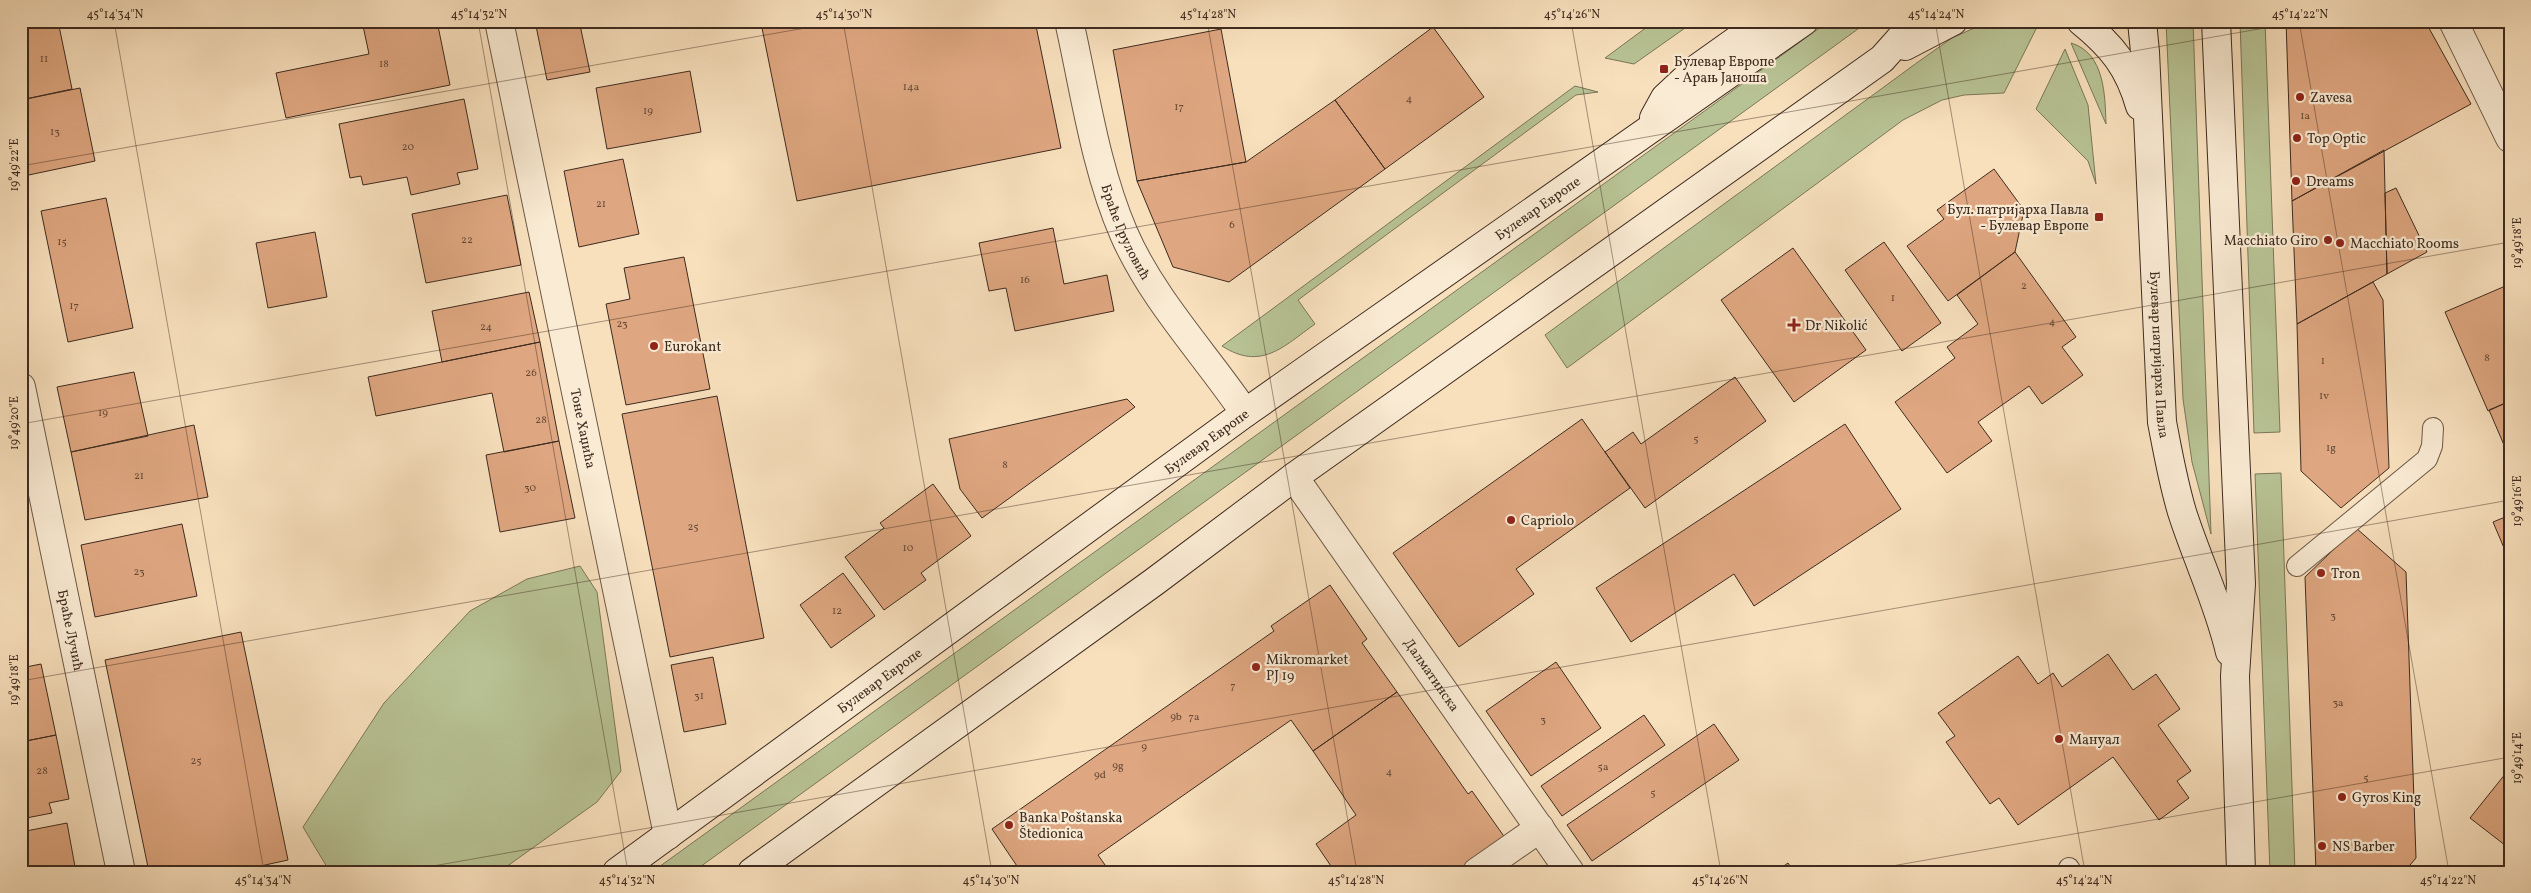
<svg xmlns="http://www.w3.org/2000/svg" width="2531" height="893" viewBox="0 0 2531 893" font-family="Vollkorn,serif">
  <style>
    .green { fill: #b8c395; stroke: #7b775a }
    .building { fill: #dfa781; stroke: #3e2b1f }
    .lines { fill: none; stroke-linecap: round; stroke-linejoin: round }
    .lane-casing { stroke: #6c5846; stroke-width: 22 }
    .street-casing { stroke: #6c5846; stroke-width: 30 }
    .secondary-casing { stroke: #3e2b1f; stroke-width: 30 }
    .lane { stroke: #faebd4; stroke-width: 20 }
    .street { stroke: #faebd4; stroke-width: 28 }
    .secondary { stroke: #faebd4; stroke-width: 28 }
    .ticks { fill: none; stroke: #3e2b1f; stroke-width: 1; stroke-opacity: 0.45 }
    .poi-dot { fill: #8f2418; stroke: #faebd4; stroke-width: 2 }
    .labels { text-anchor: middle; stroke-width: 4.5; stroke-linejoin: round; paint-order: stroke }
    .number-label { font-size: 11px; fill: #664a38 }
    .poi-label { font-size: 14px; fill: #3e2b1f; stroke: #faebd4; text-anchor: start }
    .street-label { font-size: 14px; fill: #3e2b1f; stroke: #faebd4 }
    .neatline { fill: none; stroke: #3e2b1f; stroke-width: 2 }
    .ticks-label { font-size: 12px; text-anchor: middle; fill: #3e2b1f }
  </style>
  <rect width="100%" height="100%" fill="#f8e0bd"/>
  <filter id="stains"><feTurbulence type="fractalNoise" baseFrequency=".004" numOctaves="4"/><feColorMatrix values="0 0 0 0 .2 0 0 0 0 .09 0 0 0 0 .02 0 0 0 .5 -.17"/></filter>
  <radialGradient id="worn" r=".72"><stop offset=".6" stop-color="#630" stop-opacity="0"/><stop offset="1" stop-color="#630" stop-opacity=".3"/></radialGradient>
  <path class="green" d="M1655 21H1695L1634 64 1605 58Z
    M1829 21H1869L693 872H652Z
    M1990 21H2040L2004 93 1964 95 1942 100 1903 120 1567 368 1545 335 1918 62 1952 38Z
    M2166 21H2193L2211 534 2192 462 2183 399Z
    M2240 21H2265L2280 432 2254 433Z
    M2071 43C2105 53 2105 96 2106 124Z
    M2065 49 2088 105 2096 184 2088 161 2036 109Z
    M1575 86 1598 92 1576 95 1298 300 1315 324C1283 347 1261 371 1222 346Z
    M2281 473 2295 872H2270L2255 474Z
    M580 566 597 592 621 771 597 802 499 872H330L303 827 384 703 470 611 527 579Z"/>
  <path class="building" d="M43 21H58L72 89 21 100V26Z
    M362 21H437L450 85 286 118 276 73 369 54Z
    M535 21H599L580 25 590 72 547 80Z
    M772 21H1035L1061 148 797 201 761 23Z
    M2286 21H2425L2471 104 2292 201Z
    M1433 27 1484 97 1385 169 1335 100Z
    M1221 29 1246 162 1137 181 1113 50Z
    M690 71 701 132 607 149 596 88Z
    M80 88 95 161 24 176 21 163V100Z
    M464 99 478 169 457 173 460 184 411 195 407 177 363 185 361 176 350 178 339 124Z
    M1335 100 1385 169 1229 282 1173 267 1137 181 1246 162Z
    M2384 150 2387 274 2297 324 2292 201Z
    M623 159 639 234 579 247 564 171Z
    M1994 169 2024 210 2015 252 1948 301 1907 246 1944 219 1937 210Z
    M2396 188 2427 252 2387 274 2385 193Z
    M507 195 521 265 426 283 412 214Z
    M106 198 133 328 68 342 41 211Z
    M1053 228 1064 284 1107 275 1114 311 1015 331 1006 288 989 291 979 243Z
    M315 232 327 297 268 308 256 243Z
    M1884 242 1941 323 1902 351 1845 270Z
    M1793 248 1866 350 1794 402 1721 300Z
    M2015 252 2076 337 2062 347 2083 375 2042 404 2029 386 1978 422 1992 441 1947 473 1895 402 1955 358 1947 347 1978 324 1957 295Z
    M684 257 710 389 626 405 606 304 630 299 624 268Z
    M2373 282 2383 300 2389 468 2341 508 2301 471 2297 324Z
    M2510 284V401L2488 411 2445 312Z
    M529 292 540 342 442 362 432 311Z
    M540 342 559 441 504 452 492 393 376 416 368 377Z
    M134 372 148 436 71 452 57 387Z
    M1735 377 1766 421 1645 508 1605 452 1633 432 1641 444Z
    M717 396 764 638 670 657 622 414Z
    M1127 399 1135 407 982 518 960 489 949 439Z
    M2510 401V459L2489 410Z
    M1582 419 1630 488 1516 569 1534 594 1459 647 1393 553Z
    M1845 424 1901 509 1754 606 1734 574 1631 642 1596 588Z
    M194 425 208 497 85 520 71 452Z
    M559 441 575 518 500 532 486 455Z
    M933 484 971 536 921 573 926 580 884 610 845 557 884 528 880 523Z
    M2510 515V562L2493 522Z
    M182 524 197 596 95 617 81 545Z
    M2356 528 2406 572 2416 858 2404 872H2316L2305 577Z
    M843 573 875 616 831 648 800 605Z
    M1330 585 1367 639 1362 643 1397 692 1313 751 1291 720 1098 855 1110 872H1021L992 829 1274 631 1271 626Z
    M241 632 288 860 233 872H149L105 660Z
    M2108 654 2133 690 2156 674 2180 709 2158 725 2191 771 2177 781 2189 798 2159 820 2113 757 2018 825 1999 798 1990 804 1946 742 1955 736 1938 713 2018 656 2038 684 2053 673 2062 687Z
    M713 657 726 724 684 732 671 665Z
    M1556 662 1601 728 1531 776 1486 711Z
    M41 664 56 735 21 742V668Z
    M1397 692 1468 794 1472 791 1508 842 1466 872H1335L1316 844 1356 815 1313 751Z
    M1644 715 1665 745 1562 816 1541 786Z
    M1714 724 1739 760 1592 861 1567 825Z
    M56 735 69 799 49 803 52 813 21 819V742Z
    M2510 768V849L2470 818Z
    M67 823 76 872H21V844L28 843 26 831Z
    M1788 863 1794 872H1775Z"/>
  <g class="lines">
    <defs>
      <path id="lane" d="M2297 566 2427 459 2432 446 2433 428
        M2069 868 2071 872"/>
      <g id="street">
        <path id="s1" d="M499 21 668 835"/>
        <path id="s2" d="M1069 21C1085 92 1095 167 1124 234 1153 300 1205 354 1245 413"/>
        <path d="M2453 21 2510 138"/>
        <path id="s3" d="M21 387 121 872"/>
        <path id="s4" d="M1294 477 1570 872"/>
        <path d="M1477 872 1540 828"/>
      </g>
      <g id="secondary">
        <path d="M2081 21C2112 46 2129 67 2140 106"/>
        <path id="s5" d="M2142 21 2145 52 2162 422C2168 453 2173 482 2182 512 2197 559 2219 604 2230 652"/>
        <path d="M2216 21 2241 584 2235 676 2241 872"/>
        <path d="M1905 46 1953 21"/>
        <path d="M1654 118 1665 98 1695 70 1764 21"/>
        <path id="s6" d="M617 872 1245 413 1804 21"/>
        <path d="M752 872 1154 582 1294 477 1882 59 1899 40 1920 21"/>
      </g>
    </defs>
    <use href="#lane" class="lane-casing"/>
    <use href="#street" class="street-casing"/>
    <use href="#secondary" class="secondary-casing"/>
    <use href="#lane" class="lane"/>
    <use href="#street" class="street"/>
    <use href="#secondary" class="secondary"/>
  </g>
  <path class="ticks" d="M114 21 264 872M478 21 628 872M843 21 992 872M1207 21 1357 872M1571 21 1721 872M1935 21 2085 872M2299 21 2449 872M21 166 845 21M21 424 2304 21M21 681 2510 242M399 872 2510 500M1858 872 2510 757"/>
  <g class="poi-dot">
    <rect x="1659" y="64" width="10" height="10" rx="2.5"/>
    <circle cx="2300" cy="97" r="5"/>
    <circle cx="2297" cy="138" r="5"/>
    <circle cx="2296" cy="181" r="5"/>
    <rect x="2094" y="212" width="10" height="10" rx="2.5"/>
    <circle cx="2328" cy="240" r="5"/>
    <circle cx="2340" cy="243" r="5"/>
    <path d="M1791.5 317.5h5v5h5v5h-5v5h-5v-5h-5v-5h5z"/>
    <circle cx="654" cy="346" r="5"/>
    <circle cx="1511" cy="520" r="5"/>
    <circle cx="2321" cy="573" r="5"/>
    <circle cx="1256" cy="667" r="5"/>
    <circle cx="2059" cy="739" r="5"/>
    <circle cx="2342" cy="797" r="5"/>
    <circle cx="1009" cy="825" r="5"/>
    <circle cx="2322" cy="846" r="5"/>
  </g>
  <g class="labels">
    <g class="number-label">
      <text x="44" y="62">11</text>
      <text x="384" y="67">18</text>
      <text x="911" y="90">14a</text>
      <text x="1409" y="102">4</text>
      <text x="1179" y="110">17</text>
      <text x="648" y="114">19</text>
      <text x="2305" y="119">1a</text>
      <text x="55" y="135">13</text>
      <text x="408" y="150">20</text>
      <text x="601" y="207">21</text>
      <text x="1232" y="228">6</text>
      <text x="467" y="243">22</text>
      <text x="62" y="245">15</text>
      <text x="1025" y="283">16</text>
      <text x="2024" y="289">2</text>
      <text x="1893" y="301">1</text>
      <text x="74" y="309">17</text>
      <text x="2052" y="325">4</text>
      <text x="622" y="327">23</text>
      <text x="486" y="330">24</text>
      <text x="2487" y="361">8</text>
      <text x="2323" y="364">1</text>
      <text x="531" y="376">26</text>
      <text x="2324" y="399">1v</text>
      <text x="103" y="416">19</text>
      <text x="541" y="423">28</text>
      <text x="1696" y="442">5</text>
      <text x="2331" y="451">1g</text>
      <text x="1005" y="468">8</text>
      <text x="139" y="479">21</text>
      <text x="530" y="491">30</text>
      <text x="693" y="530">25</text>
      <text x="908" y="551">10</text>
      <text x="139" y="575">23</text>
      <text x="837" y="614">12</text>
      <text x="2333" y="619">3</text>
      <text x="1233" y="689">7</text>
      <text x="699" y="699">31</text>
      <text x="2338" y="706">3a</text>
      <text x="1176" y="720">9b</text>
      <text x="1194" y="720">7a</text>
      <text x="1543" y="723">3</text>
      <text x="1144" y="750">9</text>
      <text x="196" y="764">25</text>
      <text x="1118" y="769">9g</text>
      <text x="1603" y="770">5a</text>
      <text x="42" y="774">28</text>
      <text x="1389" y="775">4</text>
      <text x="1100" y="778">9d</text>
      <text x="2366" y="781">5</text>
      <text x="1653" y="796">5</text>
    </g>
    <g class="poi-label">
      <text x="1674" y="66">Булевар Европе<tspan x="1674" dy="16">- Арањ Јаноша</tspan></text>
      <text x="2310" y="102">Zavesa</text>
      <text x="2307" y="143">Top Optic</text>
      <text x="2306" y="186">Dreams</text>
      <text x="2089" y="214" text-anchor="end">Бул. патријарха Павла<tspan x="2089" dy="16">- Булевар Европе</tspan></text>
      <text x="2318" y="245" text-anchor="end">Macchiato Giro</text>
      <text x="2350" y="248">Macchiato Rooms</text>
      <text x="1805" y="330">Dr Nikolić</text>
      <text x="664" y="351">Eurokant</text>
      <text x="1521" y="525">Capriolo</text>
      <text x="2331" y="578">Tron</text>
      <text x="1266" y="664">Mikromarket<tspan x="1266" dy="16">PJ 19</tspan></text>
      <text x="2069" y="744">Мануал</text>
      <text x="2352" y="802">Gyros King</text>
      <text x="1019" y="822">Banka Poštanska<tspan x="1019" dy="16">Štedionica</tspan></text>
      <text x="2332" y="851">NS Barber</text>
    </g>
    <g class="street-label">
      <text dy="5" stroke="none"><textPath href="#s6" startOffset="1135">Булевар Европе</textPath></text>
      <text dy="5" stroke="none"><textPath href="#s2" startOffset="219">Браће Груловић</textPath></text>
      <text dy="5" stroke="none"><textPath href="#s5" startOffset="334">Булевар патријарха Павла</textPath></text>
      <text dy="5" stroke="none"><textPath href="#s1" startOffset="416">Тоне Хаџића</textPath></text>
      <text dy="5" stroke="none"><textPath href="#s6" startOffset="730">Булевар Европе</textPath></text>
      <text dy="5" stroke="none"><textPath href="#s3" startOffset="248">Браће Лучић</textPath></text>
      <text dy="5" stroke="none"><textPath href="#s4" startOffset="241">Далматинска</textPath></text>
      <text dy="5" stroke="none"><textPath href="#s6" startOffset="325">Булевар Европе</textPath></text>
    </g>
  </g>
  <rect width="2531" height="893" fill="none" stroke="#f8e0bd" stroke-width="55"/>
  <rect x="28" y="28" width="2476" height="838" class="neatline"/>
  <g class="ticks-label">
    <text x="115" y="18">45°14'34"N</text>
    <text x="479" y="18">45°14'32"N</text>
    <text x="844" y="18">45°14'30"N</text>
    <text x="1208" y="18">45°14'28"N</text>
    <text x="1572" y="18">45°14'26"N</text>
    <text x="1936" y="18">45°14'24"N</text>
    <text x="2300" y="18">45°14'22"N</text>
    <text transform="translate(14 165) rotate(-90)" y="4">19°49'22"E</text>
    <text transform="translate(2517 243) rotate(-90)" y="4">19°49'18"E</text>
    <text transform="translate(14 423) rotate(-90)" y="4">19°49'20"E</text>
    <text transform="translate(2517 501) rotate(-90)" y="4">19°49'16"E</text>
    <text transform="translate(14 680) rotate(-90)" y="4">19°49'18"E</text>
    <text transform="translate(2517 758) rotate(-90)" y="4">19°49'14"E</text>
    <text x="263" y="884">45°14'34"N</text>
    <text x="627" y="884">45°14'32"N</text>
    <text x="991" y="884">45°14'30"N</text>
    <text x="1356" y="884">45°14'28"N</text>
    <text x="1720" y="884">45°14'26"N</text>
    <text x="2084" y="884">45°14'24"N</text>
    <text x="2448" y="884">45°14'22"N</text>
  </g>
  <rect width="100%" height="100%" filter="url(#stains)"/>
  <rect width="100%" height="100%" fill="url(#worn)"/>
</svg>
